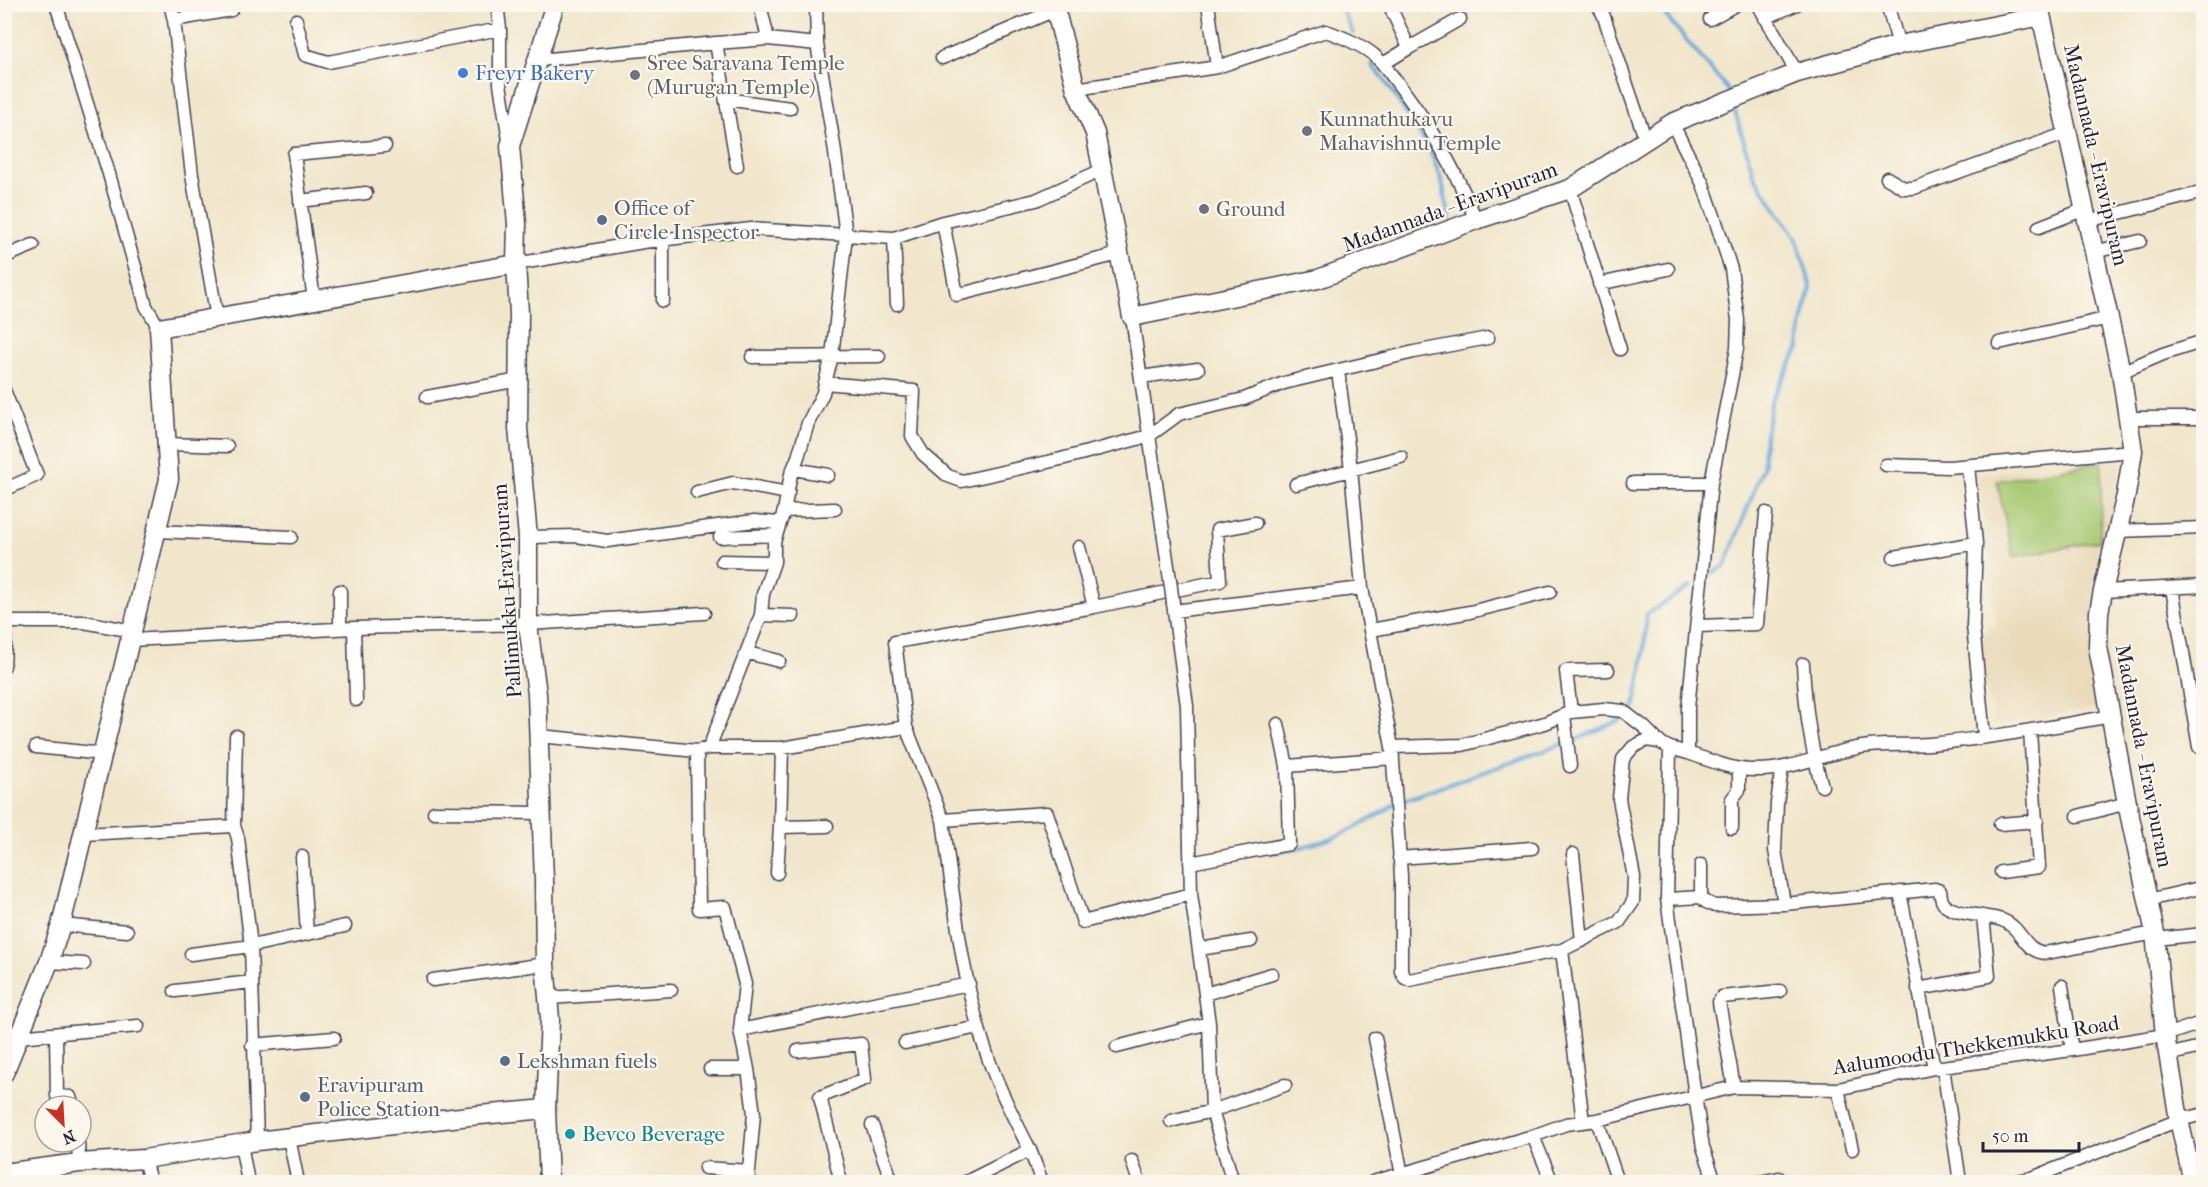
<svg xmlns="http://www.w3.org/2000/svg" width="2208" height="1187" viewBox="0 0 2208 1187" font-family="'IM FELL French Canon',serif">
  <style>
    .built { fill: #ead9ba }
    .green { fill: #a7c972; stroke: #647656; stroke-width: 1.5 }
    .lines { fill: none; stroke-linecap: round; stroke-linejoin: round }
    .stream { stroke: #67a7da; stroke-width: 4 }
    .street-casing { stroke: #413f51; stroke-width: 15 }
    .secondary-casing { stroke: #413f51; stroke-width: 21 }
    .street { stroke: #fff; stroke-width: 12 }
    .secondary { stroke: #fff; stroke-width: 18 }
    .street-bridge-casing { stroke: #413f51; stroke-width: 15; stroke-linecap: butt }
    .street-bridge { stroke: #fff; stroke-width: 12 }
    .shop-dot { fill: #3f7fe0; stroke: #fbf7ec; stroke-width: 2 }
    .worship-dot { fill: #6b7280; stroke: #fbf7ec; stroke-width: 2 }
    .service-dot { fill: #5c6f8a; stroke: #fbf7ec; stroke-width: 2 }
    .culture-dot { fill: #0f9aa8; stroke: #fbf7ec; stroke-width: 2 }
    .labels { text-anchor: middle; stroke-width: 4.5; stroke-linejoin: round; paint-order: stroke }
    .worship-label { font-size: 21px; fill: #5b616d; stroke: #fbf7ec; text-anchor: start }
    .shop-label { font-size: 21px; fill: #366cbe; stroke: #fbf7ec; text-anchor: start }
    .street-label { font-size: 21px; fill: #22223b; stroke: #fbf7ec }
    .service-label { font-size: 21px; fill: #4e5e75; stroke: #fbf7ec; text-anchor: start }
    .culture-label { font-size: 21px; fill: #0d838f; stroke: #fbf7ec; text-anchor: start }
  </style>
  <rect width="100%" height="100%" fill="#fbf7ec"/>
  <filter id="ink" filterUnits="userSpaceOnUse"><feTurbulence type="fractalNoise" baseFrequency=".0167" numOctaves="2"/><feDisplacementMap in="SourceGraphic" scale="12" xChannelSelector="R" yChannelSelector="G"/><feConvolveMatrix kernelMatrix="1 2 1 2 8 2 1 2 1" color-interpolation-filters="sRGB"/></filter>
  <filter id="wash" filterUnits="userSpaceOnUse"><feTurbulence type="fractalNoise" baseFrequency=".008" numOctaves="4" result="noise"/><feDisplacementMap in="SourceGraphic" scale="24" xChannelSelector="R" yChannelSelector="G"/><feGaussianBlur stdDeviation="1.35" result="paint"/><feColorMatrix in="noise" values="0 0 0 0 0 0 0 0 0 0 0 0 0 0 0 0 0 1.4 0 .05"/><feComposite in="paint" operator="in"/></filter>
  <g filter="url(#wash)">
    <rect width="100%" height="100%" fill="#f1e6cb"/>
    <path class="built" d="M2121 460 2102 564 2108 707 1994 725 1975 638 1996 624 1977 475Z"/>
    <path class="green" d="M2102 462 2100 541 2013 557 1997 481Z"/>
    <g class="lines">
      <path class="stream" d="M1339 4 1353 33
        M1656 4 1729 91 1730 95
        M1372 65 1385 81 1429 148 1441 178 1450 219
        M1712 573 1725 566 1764 465 1763 450 1772 399 1799 348 1802 322 1811 287 1797 240 1754 176 1733 105
        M1633 714 1642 669 1647 614 1691 586
        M1271 853C1321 845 1354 833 1396 803L1580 738 1627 717"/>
    </g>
  </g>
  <g filter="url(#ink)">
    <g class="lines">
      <defs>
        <path id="street" d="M56 4 109 174 146 306 159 328
          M170 4 174 20 192 175 217 318
          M497 4 500 29V84L509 140
          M1208 4 1217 67
          M1597 4 1603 14 1645 138
          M1758 4 1797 73
          M1887 4 1899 45
          M1765 18 1797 4
          M1710 19 1737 4
          M174 20 231 10
          M296 20 305 55 328 62 500 29
          M768 39 817 44
          M716 43 768 39 760 4
          M1409 48 1460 19
          M942 58 1055 10
          M539 60 716 43 737 166
          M1383 64 1409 48 1389 4
          M1076 89 1217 67 1326 31C1343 37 1362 45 1375 56 1383 63 1390 73 1396 81 1429 123 1456 171 1476 220
          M726 99 790 108
          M1672 123 1703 184 1717 225 1731 269 1738 320 1737 348 1733 370 1711 483 1688 708V753C1709 760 1732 770 1754 770 1790 771 1822 754 1857 748 1880 743 1906 746 1930 744 1991 738 2050 727 2111 716
          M1887 178 1904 188H1914L2067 133
          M1570 189 1620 349
          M300 201 366 193
          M2087 221 2204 192
          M943 222 1036 200 1102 170
          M2039 227 2085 209
          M894 238 897 304
          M2094 252 2140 241
          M4 257 33 245
          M516 264 643 242 751 229 846 235 834 145 817 44 816 4
          M1599 284 1668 269
          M314 300 294 154 385 146
          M663 301V240
          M1132 317 1170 580
          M1999 343 2109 318
          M752 357 879 356
          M1338 371 1351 469 1362 588 1392 747 1401 876V971L1405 978 1409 980 1562 950 1619 922 1633 902 1634 877 1619 799 1623 759 1633 747 1647 740 1659 742 1670 748 1688 753
          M2121 372 2163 354 2204 341
          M1141 377 1198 369
          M825 383 832 356 846 235 894 238 943 222 957 295 1119 254
          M4 390 37 475 4 490
          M427 397 519 380
          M2128 418H2204
          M167 444 227 446
          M1886 465 1949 467 2133 451
          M1968 466 1976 543 1973 626 1984 737
          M794 469 828 475
          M1633 483H1711
          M1296 484 1401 457
          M697 492 733 483 788 493
          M784 511 835 509
          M157 531 291 537
          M2117 531 2204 528
          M528 537 576 536 607 541 754 521 779 523
          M720 537 776 535
          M1079 547 1094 607
          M1894 557 1976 543
          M722 561 774 562
          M2172 588 2199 747
          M2103 591 2204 586
          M1173 603 1187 706 1191 894 1209 1023 1212 1111 1233 1182
          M4 611 6 622H84L133 631
          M1174 611 1362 588
          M761 615 793 616
          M1697 626 1757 624 1766 513
          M354 628 356 700
          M340 629V591
          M1371 630 1470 612 1550 592
          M131 640 354 628 528 624 704 613
          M748 653 779 661
          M1803 664C1805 706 1810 746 1822 786
          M4 666 6 622
          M1571 712 1566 671 1608 670
          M1564 715 1570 766
          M1278 724 1287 766
          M906 727 895 642 1094 607 1220 581 1217 530 1255 523
          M539 736 697 751 709 748H782L906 727 943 820 1047 813 1083 922 1191 894
          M36 747 103 754
          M1392 747 1462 745 1545 723 1571 712 1604 709 1623 711 1644 727 1659 742
          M709 748 761 615 763 594 774 562V542L784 511 791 474 798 457 808 423 823 393 825 383 914 391 912 436 923 454 948 476 962 481 1061 459 1149 436 1179 414 1244 399 1284 383 1414 352 1488 338
          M1670 748 1667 899 1695 1096 1703 1147 1715 1182
          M697 751 699 909 725 907 745 984 740 1030 748 1069 754 1114 748 1182
          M1782 768 1777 803 1775 850 1784 904
          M434 812 542 813
          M2078 816 2127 803
          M943 820C954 901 963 995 993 1071 1003 1098 1017 1124 1030 1150
          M2000 824 2037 821
          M234 826 236 736
          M780 827 827 826
          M1732 828V799L1739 790V769
          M84 834 234 826 238 838 251 946 257 1141
          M1573 854 1582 941
          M302 857 307 934
          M1399 858 1532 848
          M1190 863 1289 844 1287 766 1393 758
          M2001 872 2039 867 2030 731
          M777 873 780 827 782 748
          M1900 892 1934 1068
          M1701 897V865
          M1667 899 1701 897 1706 902 1715 906 1784 904 1935 889 1940 891C1941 896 1941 901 1944 904 1953 915 1988 915 2002 920 2023 928 2022 950 2045 953L2155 933
          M2148 900 2204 887
          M61 925 127 931
          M2156 939 2204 934
          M1199 949 1251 941
          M1562 950 1583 1122
          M191 954 251 946 345 926
          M49 962 84 964
          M433 980 545 964
          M2062 986 2072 1050
          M1918 989 1989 976 1983 916
          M175 991 251 982
          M1205 994 1272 974
          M549 998 671 990
          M740 1030 969 984
          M56 1034 57 1096 70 1097 73 1106
          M18 1037 138 1026
          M1375 1038 1402 1175
          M905 1043 978 1027
          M252 1045 334 1038
          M1117 1047 1209 1023
          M798 1051 861 1044 865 1079 820 1097 841 1182
          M2168 1055 2204 1046
          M1943 1067 1960 1182
          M710 1069H748
          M1734 1087 1719 1002 1722 997 1780 991
          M1838 1089 1852 1149
          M1597 1120 1618 1182
          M1171 1121 1212 1111 1285 1085
          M872 1125 892 1182
          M1533 1136 1552 1182
          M289 1138 298 1182
          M78 1142 79 1163
          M241 1144 248 1182
          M144 1159 150 1182
          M1132 1161 1139 1182
          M705 1168 749 1171
          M966 1182 1030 1150 1042 1182
          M1373 1182 1533 1136 1566 1124 1597 1120 1734 1087 1838 1089 1934 1068 2072 1050 2165 1035 2204 1022
          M1760 1182 1779 1178
          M2011 1182 2032 1178 2179 1120 2204 1114"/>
        <path id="secondary" d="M1054 4 1076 89 1095 133 1132 317 1318 279 1476 220 1570 189 1672 123 1797 73 1899 45 2041 16
          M2039 6 2121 372 2133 451 2126 495 2103 591 2099 612 2098 647 2127 803 2155 933 2165 1035 2179 1120 2193 1182
          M4 1073 49 962 61 925 169 479 159 328 516 264
          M4 1173 79 1163 144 1159 257 1141 469 1116 546 1109
          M549 1182 546 1109 550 1019 545 964 544 880 537 694 528 624V537L518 428 519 313 516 264 517 224 510 146 555 4"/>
      </defs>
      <use href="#street" class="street-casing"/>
      <use href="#secondary" class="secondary-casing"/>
      <use href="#street" class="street"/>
      <use href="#secondary" class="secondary"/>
      <defs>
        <path id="street-bridge" d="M1170 580 1173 603"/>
      </defs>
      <use href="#street-bridge" class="street-bridge-casing"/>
      <use href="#street-bridge" class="street-bridge"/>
    </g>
  </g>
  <circle class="shop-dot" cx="463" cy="73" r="6"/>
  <g class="worship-dot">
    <circle cx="635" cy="75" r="6"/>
    <circle cx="1307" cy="131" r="6"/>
    <circle cx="1204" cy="209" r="6"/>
  </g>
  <g class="service-dot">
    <circle cx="602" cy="220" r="6"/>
    <circle cx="505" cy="1061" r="6"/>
    <circle cx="305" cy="1097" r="6"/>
  </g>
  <circle class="culture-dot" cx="570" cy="1134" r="6"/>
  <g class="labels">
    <g class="worship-label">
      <text x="647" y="70">Sree Saravana Temple<tspan x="647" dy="24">(Murugan Temple)</tspan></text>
      <text x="1319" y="126">Kunnathukavu<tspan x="1319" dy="24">Mahavishnu Temple</tspan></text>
      <text x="1216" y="216">Ground</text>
    </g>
    <g class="shop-label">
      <text x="475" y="80">Freyr Bakery</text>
    </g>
    <g class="street-label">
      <text transform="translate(2096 155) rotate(77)" y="7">Madannada - Eravipuram</text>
      <text transform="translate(1450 207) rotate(-20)" y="7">Madannada - Eravipuram</text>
      <text transform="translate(507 591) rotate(-94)" y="7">Pallimukku-Eravipuram</text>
      <text transform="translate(2144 756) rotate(79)" y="7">Madannada - Eravipuram</text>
      <text transform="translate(1976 1045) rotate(-9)" y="7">Aalumoodu Thekkemukku Road</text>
    </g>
    <g class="service-label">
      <text x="614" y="215">Office of<tspan x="614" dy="24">Circle Inspector</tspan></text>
      <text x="517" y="1068">Lekshman fuels</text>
      <text x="317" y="1092">Eravipuram<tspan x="317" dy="24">Police Station</tspan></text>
    </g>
    <g class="culture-label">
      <text x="582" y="1141">Bevco Beverage</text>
    </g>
  </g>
  <rect width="2208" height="1187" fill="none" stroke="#fbf7ec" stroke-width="24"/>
  <g transform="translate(63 1124) rotate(156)"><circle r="28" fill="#fbf7ec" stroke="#a4a2a5" stroke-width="1.5"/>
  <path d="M0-4.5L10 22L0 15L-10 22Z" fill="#c8321e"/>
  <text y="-9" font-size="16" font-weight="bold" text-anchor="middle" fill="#22223b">N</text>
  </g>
  <path d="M1983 1142v9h96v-9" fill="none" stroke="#22223b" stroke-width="3"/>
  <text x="1992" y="1142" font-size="18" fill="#22223b" stroke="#fbf7ec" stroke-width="4.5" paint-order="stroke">50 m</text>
</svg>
